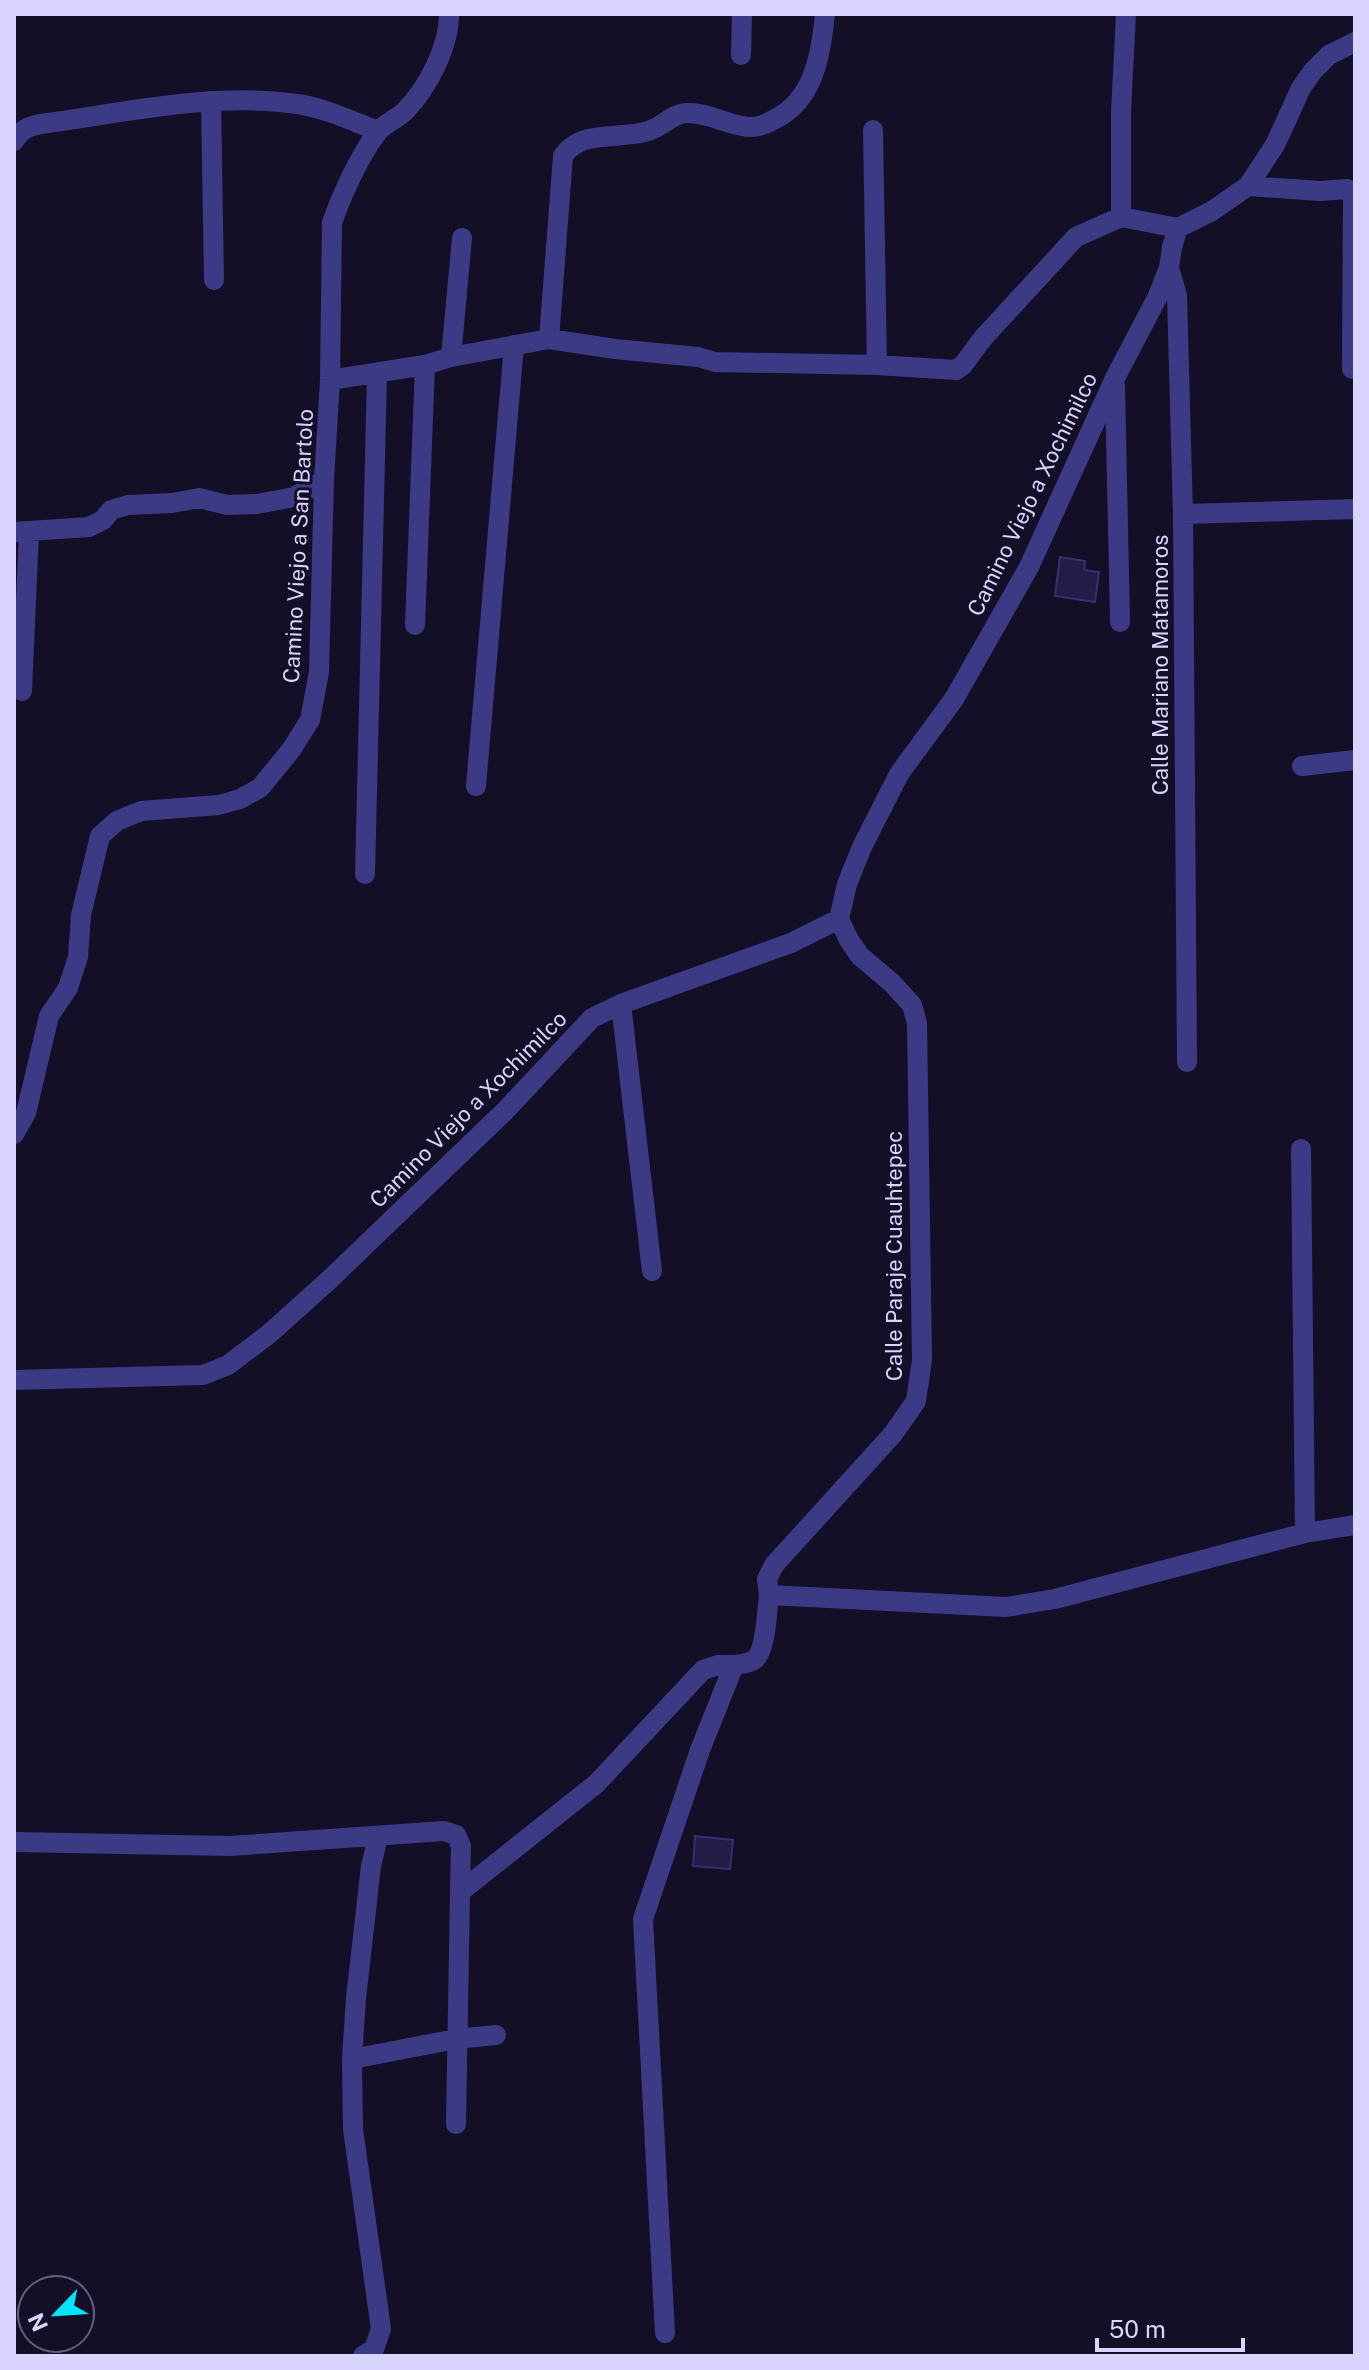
<svg xmlns="http://www.w3.org/2000/svg" width="1369" height="2370" viewBox="0 0 1369 2370" font-family="'Public Sans',sans-serif">
  <style>
    .building { fill: #241b47; stroke: #3b2d73; stroke-width: 2 }
    .lines { fill: none; stroke-linecap: round; stroke-linejoin: round }
    .minor { stroke: #3d3a85; stroke-width: 20 }
    .labels { text-anchor: middle; stroke-width: 6; stroke-linejoin: round; paint-order: stroke }
    .street-label { font-size: 22px; fill: #d9d4ff; stroke: #130f26 }
  </style>
  <rect width="100%" height="100%" fill="#130f26"/>
  <path class="building" d="M1060 557 1085 561 1084 570 1099 572 1095 602 1055 596Z
    M695 1836 733 1840 730 1869 693 1866Z"/>
  <g class="lines">
    <path class="minor" d="M741 55 742 14
      M211 101 214 280
      M873 130 877 365
      M14 141C22 127 33 125 48 123 128 112 216 92 297 104 325 108 352 121 378 131
      M1248 186 1320 191 1347 189 1353 197 1352 369
      M1121 217V112L1126 14
      M1178 228 1212 211 1248 186 1275 145 1301 88 1313 71 1329 55 1355 42
      M1169 268 1177 295 1183 514 1187 1062
      M549 339 563 156C578 135 599 138 623 135 633 134 644 134 653 129 665 124 673 114 686 113 710 112 730 127 752 127 759 127 768 123 775 119 814 100 821 54 825 14
      M451 357 462 238
      M330 380 425 365 451 357 549 339 615 349 698 357 715 362 877 365 956 370 963 365 983 338 1076 237 1121 217 1178 228
      M1115 386 1120 622
      M1183 514 1355 509
      M14 532 89 527 103 520 111 510 128 505 172 503 199 498 227 505 257 504 294 497 324 480
      M415 625 425 365
      M22 691 29 532
      M1302 766 1355 760
      M476 786 514 345
      M365 874 377 374
      M839 919 849 940 860 956 892 983 912 1005 917 1023 922 1360 916 1401 893 1434 774 1565 767 1579 769 1595 1006 1607 1055 1599 1305 1533 1355 1525
      M621 1004 652 1271
      M14 1134 26 1113 49 1016 68 988 78 957 81 915 100 836 117 821 141 811 219 805 240 799 260 788 291 750 310 720 319 672 324 480 330 380 332 223C341 196 360 155 377 133 384 123 398 119 406 110 428 87 449 47 449 14
      M1301 1149 1305 1533
      M14 1380 203 1375 228 1365 269 1334 328 1281 506 1110 592 1018 621 1004 791 943 839 919 847 884 862 847 899 774 954 699 1029 567 1115 378 1157 298 1169 268 1172 247 1178 228
      M734 1665C740 1664 748 1664 754 1660 766 1652 767 1610 769 1595
      M14 1842 230 1846 444 1831 456 1835 461 1846 460 1892 596 1784 703 1670 718 1665H734L700 1750 643 1919 665 2333
      M352 2059 456 2039 496 2035
      M456 2124 460 1892
      M363 2356 374 2349 381 2329 353 2129 352 2059 356 1998 371 1866 378 1837"/>
  </g>
  <g class="labels">
    <g class="street-label">
      <text transform="translate(1032 494) rotate(-64)" y="8">Camino Viejo a Xochimilco</text>
      <text transform="translate(298 546) rotate(-87)" y="8">Camino Viejo a San Bartolo</text>
      <text transform="translate(1160 665) rotate(-90)" y="8">Calle Mariano Matamoros</text>
      <text transform="translate(468 1109) rotate(-45)" y="8">Camino Viejo a Xochimilco</text>
      <text transform="translate(894 1256) rotate(-90)" y="8">Calle Paraje Cuauhtepec</text>
    </g>
  </g>
  <rect width="1369" height="2370" fill="none" stroke="#d9d4ff" stroke-width="32"/>
  <g transform="translate(56 2314) rotate(245)"><circle r="38" fill="#130f26" stroke="#625e7d" stroke-width="2"/>
  <path d="M0-6L14 30L0 20L-14 30Z" fill="#00e5ff"/>
  <text y="-12" font-size="22" font-weight="bold" text-anchor="middle" fill="#d9d4ff">N</text>
  </g>
  <path d="M1097 2338v12h146v-12" fill="none" stroke="#d9d4ff" stroke-width="4"/>
  <text x="1109" y="2338" font-size="24" fill="#d9d4ff" stroke="#130f26" stroke-width="6" paint-order="stroke">50 m</text>
</svg>
